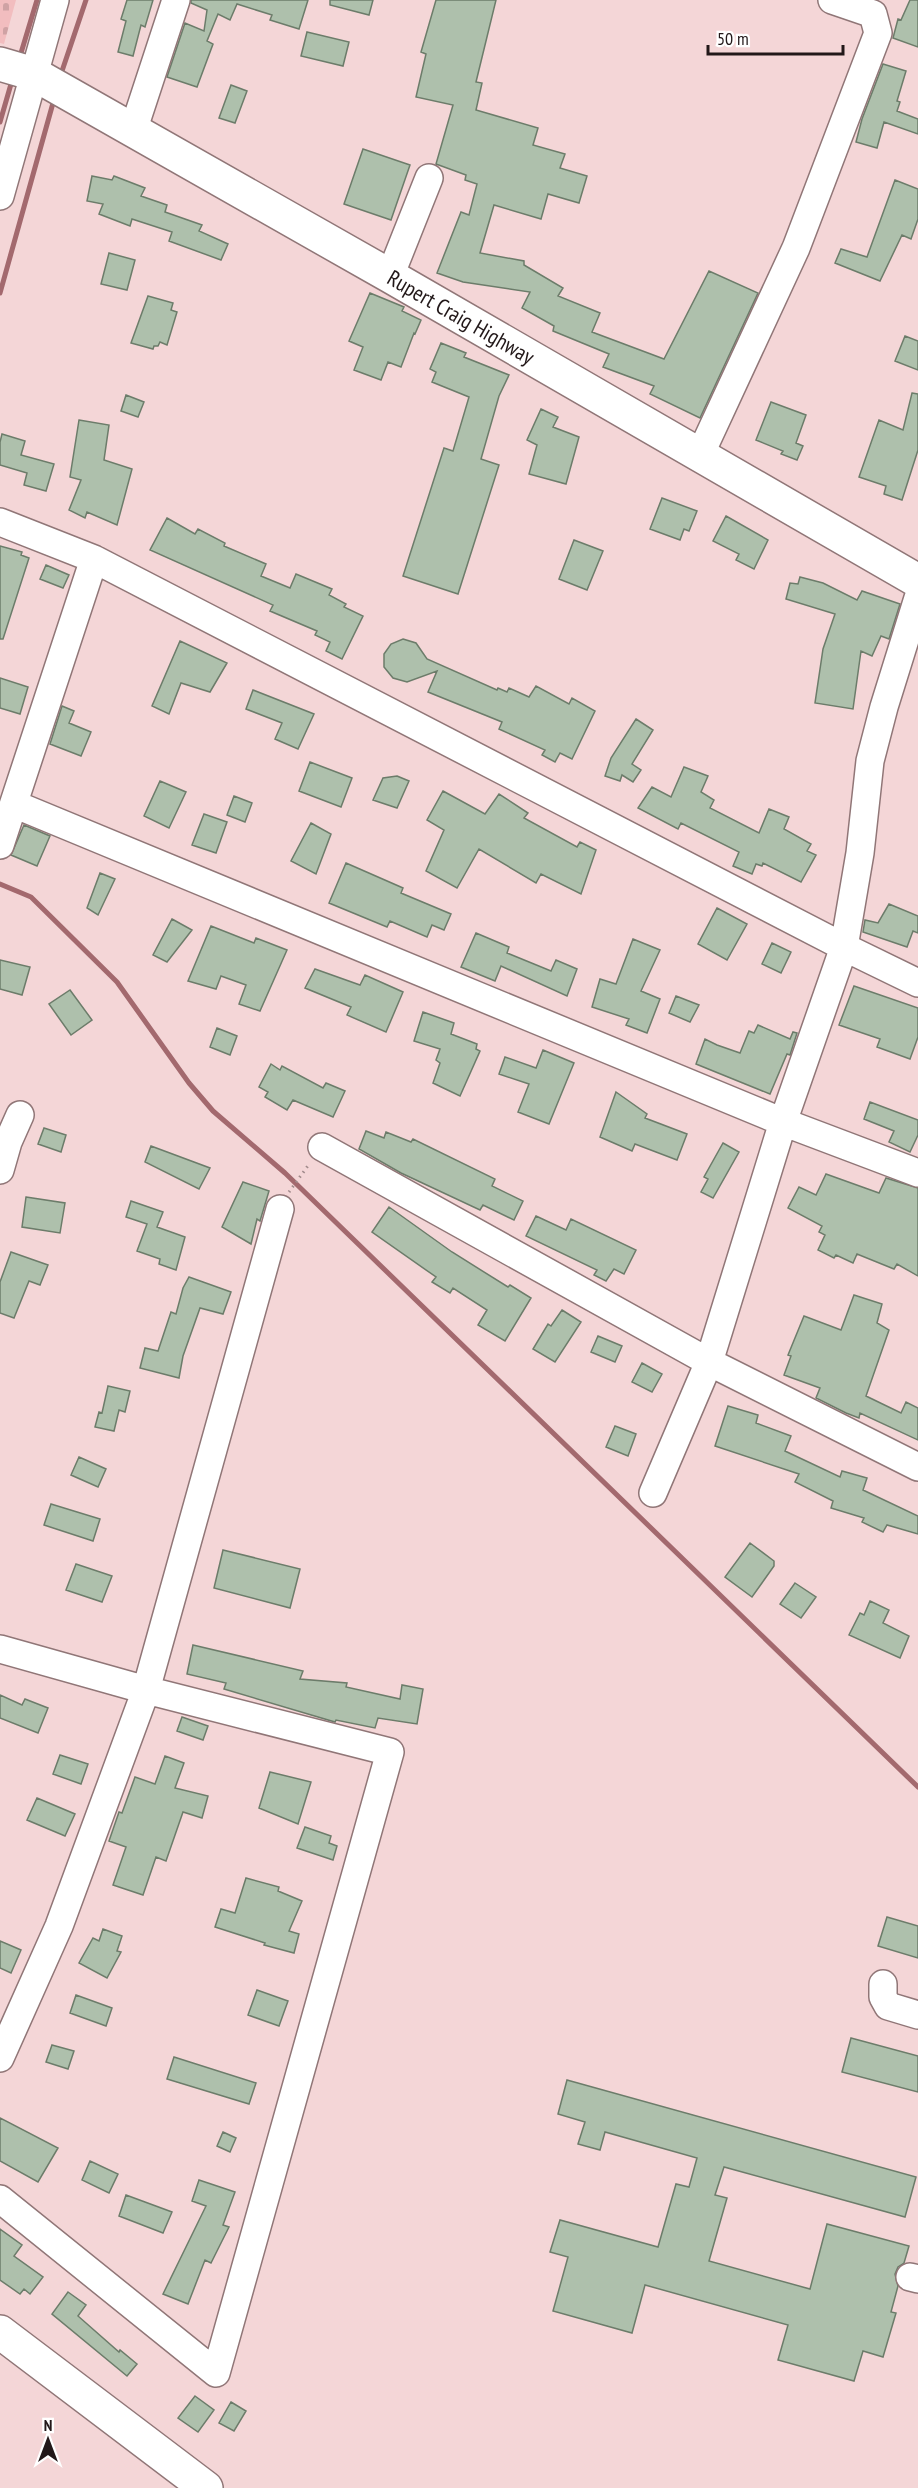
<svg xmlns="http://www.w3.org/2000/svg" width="918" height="2488" viewBox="0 0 918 2488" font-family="'PT Sans Narrow',sans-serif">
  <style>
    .cemetery { fill: url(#cemetery-stones) }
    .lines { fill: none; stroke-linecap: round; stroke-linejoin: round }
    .stream { stroke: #a3696e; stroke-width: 5 }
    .building { fill: #aec0ac; stroke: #6c7c6a; stroke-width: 1.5 }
    .minor-casing { stroke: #907677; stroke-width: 30 }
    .major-casing { stroke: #907677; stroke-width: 36 }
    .path { stroke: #a08a8b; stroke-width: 3; stroke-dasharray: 1.5 4.5; stroke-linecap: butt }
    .minor { stroke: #fff; stroke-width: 27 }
    .major { stroke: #fff; stroke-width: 33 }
    .labels { text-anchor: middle; stroke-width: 4.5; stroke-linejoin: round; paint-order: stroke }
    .street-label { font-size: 22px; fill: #221819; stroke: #fff }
  </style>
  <defs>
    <pattern id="cemetery-stones" width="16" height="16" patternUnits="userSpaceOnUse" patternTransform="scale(1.5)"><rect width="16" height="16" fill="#f2bdbf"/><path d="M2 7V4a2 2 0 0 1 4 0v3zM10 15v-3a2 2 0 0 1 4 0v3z" fill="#cfa2a4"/></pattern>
  </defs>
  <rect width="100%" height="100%" fill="#f4d6d7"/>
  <path class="cemetery" d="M0 0H16L4 44 0 43Z"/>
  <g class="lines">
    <path class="stream" d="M21 53 37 0
      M62 71 86 0
      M0 122 11 84
      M0 293 53 103
      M0 884 31 897 117 982 189 1083 213 1111 285 1173 918 1787"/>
  </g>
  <path class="building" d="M127 0H153L145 27 141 25 133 56 118 52 126 21 121 19Z
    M191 0H308L299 29 270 20 272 15 237 4 230 20 218 14 207 41 213 44 197 87 167 77 185 23 204 31 207 10 191 3Z
    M330 0H373L369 15 330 5Z
    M436 0H496L476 82 482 83 476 110 538 128 533 145 565 154 560 168 587 176 579 203 548 194 541 219 494 205 480 253 524 261V265L563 288 558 296 600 313 592 332 664 359 709 271 758 293 700 418 650 394 654 386 603 367 609 354 553 331 554 326 522 308 530 292 463 282 437 273 461 212 469 215 477 184 465 180 466 175 436 164 453 105 416 97 426 54 421 52Z
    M910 0H918V47L893 38 898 19 901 20Z
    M307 32 349 42 343 66 301 56Z
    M883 64 906 71 897 101 900 102 897 111 918 119V134L884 122 877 148 856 142 862 119Z
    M231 85 247 91 235 123 219 118Z
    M363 149 410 165 391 220 344 204Z
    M92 176 112 180 114 176 145 188 141 196 167 205 165 212 202 225 199 231 228 244 221 260 169 241 172 232 132 219 130 226 99 214 103 204 87 201Z
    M895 180 918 189V219L911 239 902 235 880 281 835 263 841 249 867 257Z
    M109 253 135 260 127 290 101 284Z
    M370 293 404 307 402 311 421 320 415 334 414 333 401 367 388 362 381 380 354 370 363 347 349 341Z
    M148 296 173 303 171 310 177 312 167 345 160 342 158 346H154L153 349 131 343Z
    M905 336 918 341V370L895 361Z
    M441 343 466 353 464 357 509 375 499 396 481 459 499 465 458 594 403 576 444 448 453 451 469 397 432 382 436 372 430 369Z
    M912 393 918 394V450L902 500 884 494 886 486 859 477 879 420 903 430Z
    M126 395 144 402 138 417 121 411Z
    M771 402 806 415 796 443 803 446 797 460 781 454 783 451 756 440Z
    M541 409 558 417 553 427 579 437 566 484 529 474 537 445 527 440Z
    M79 420 109 425 104 460 132 469 117 525 87 512 85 518 69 510 81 480 70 477Z
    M2 434 25 441 21 455 54 464 46 491 24 485 27 473 0 465V442Z
    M662 498 697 511 689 531 684 529 680 540 650 529Z
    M726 516 768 540 754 569 736 560 739 554 713 541Z
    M167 518 195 534 198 529 225 543 224 546 266 564 261 576 290 588 296 574 332 589 329 595 346 604 344 607 363 616 342 659 326 651 330 642 315 635 317 631 270 611 273 605 150 550Z
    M574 540 603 551 587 590 559 579Z
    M0 546 22 552 21 555 29 558 3 639H0Z
    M46 565 69 575 63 588 40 579Z
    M800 577 823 583 857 600 862 591 900 604 889 639 881 636 872 656 861 651 853 709 815 703 823 649 835 614 786 599 790 583 798 584Z
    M403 639 416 643 427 659 497 690 498 688 507 692 509 688 529 697 536 686 569 704 572 698 595 711 572 759 560 753 555 762 542 755 545 750 499 729 502 722 428 692 437 671 407 682 393 678 384 667V654L391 644Z
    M180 641 227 663 210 692 181 683 169 714 152 706Z
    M0 678 28 687 20 714 0 708Z
    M253 690 314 714 298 749 275 739 282 723 246 709Z
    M62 706 74 711 69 723 91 732 81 756 50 744Z
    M636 719 653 730 632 764 641 770 633 782 622 775 620 781 605 776 611 758Z
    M310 762 352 778 341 807 299 791Z
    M684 767 708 776 701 792 714 800 710 808 759 833 769 809 789 817 784 829 811 844 807 851 816 855 801 882 763 863 762 866 756 864 752 874 733 866 739 852 681 823 678 829 638 808 652 787 671 797Z
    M397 776 409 781 397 808 373 800 383 778Z
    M160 781 186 792 169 828 144 816Z
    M443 791 485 814 499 794 528 813 524 818 577 847 580 842 596 850 581 894 541 874 536 883 479 849 457 888 426 871 444 830 427 820Z
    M234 796 252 803 245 822 227 815Z
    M204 814 227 822 216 853 192 845Z
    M311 823 331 834 316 874 291 861Z
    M24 825 50 836 37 866 11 855Z
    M346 863 403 888 401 893 451 914 444 930 432 925 427 937 390 921 387 927 329 903Z
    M100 873 115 879 98 915 87 908Z
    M889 904 918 916V933L913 931 907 947 863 932 865 920 878 923Z
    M717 908 747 924 727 960 698 944Z
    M172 919 192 930 167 962 153 955Z
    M211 926 254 943 256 938 287 950 260 1011 239 1004 246 985 221 976 216 989 188 981Z
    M476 933 509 947 507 953 551 971 556 960 577 969 567 996 501 966 495 981 461 967Z
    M633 939 660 950 641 991 660 999 647 1033 626 1025 629 1019 592 1007 600 979 616 984Z
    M772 943 791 952 781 973 762 964Z
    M0 960 30 967 22 995 0 989Z
    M315 969 360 985 365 975 403 992 386 1032 347 1015 351 1007 305 988Z
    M854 986 918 1008V1037L910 1059 877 1047 880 1039 839 1025Z
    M70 990 92 1020 71 1035 49 1004Z
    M676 996 699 1005 690 1022 669 1013Z
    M423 1012 454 1023 451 1034 477 1044 476 1049 480 1051 460 1096 433 1083 440 1063 436 1060 440 1049 414 1041Z
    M758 1025 790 1039 793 1032 797 1033 790 1055 787 1054 770 1094 696 1064 705 1039 717 1045 740 1053 749 1031 754 1033Z
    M217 1028 237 1036 230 1055 210 1047Z
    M543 1050 574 1063 549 1124 518 1112 529 1084 499 1074 505 1057 536 1068Z
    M271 1064 280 1070 282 1066 323 1088 326 1083 345 1091 333 1117 293 1100 287 1110 265 1097 268 1092 259 1087Z
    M616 1092 647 1114 645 1118 687 1134 677 1160 635 1144 632 1151 600 1137Z
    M870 1102 918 1120V1135L910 1152 889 1142 894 1131 864 1119Z
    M44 1128 66 1135 61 1152 38 1144Z
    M366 1131 384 1138 386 1132 411 1142 413 1139 495 1179 492 1186 523 1201 514 1220 483 1205 480 1210 401 1173 359 1149Z
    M723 1143 739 1152 713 1198 701 1192 708 1179 704 1177Z
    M151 1146 210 1168 199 1189 145 1162Z
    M826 1174 879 1193 886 1178 918 1188V1276L897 1264 894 1269 857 1254 853 1263 836 1255 834 1258 818 1250 825 1235 819 1232 822 1226 788 1208 799 1187 816 1195Z
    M243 1182 269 1191 260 1221 257 1219 251 1244 222 1227Z
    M26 1197 65 1203 60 1233 22 1227Z
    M131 1201 163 1212 157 1227 185 1237 176 1270 159 1264 160 1259 137 1251 147 1224 126 1217Z
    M389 1207 452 1252 508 1287 510 1285 531 1298 505 1341 478 1325 487 1310 453 1288 450 1293 432 1282 436 1277 372 1232Z
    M536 1216 566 1230 571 1219 636 1250 624 1274 614 1269 606 1281 594 1275 597 1270 526 1236Z
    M11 1252 48 1265 40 1285 29 1281 14 1318 0 1313V1282Z
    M189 1277 231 1292 223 1314 200 1308 183 1356 179 1378 140 1368 145 1348 158 1351 171 1312 176 1314 183 1288Z
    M854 1295 882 1304 877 1323 889 1330 866 1396 901 1413 906 1402 918 1408V1440L860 1413 859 1418 846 1413 816 1398 820 1388 784 1375 791 1356 788 1355 804 1316 841 1330Z
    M562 1310 581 1322 555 1362 533 1349 548 1324 551 1326Z
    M598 1336 622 1346 615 1362 591 1352Z
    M642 1363 662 1374 652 1392 632 1382Z
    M108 1386 130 1391 125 1412 119 1410 114 1431 95 1427 99 1412 102 1413Z
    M728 1406 758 1415 756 1423 791 1436 785 1451 840 1477 842 1471 867 1478 863 1490 918 1516V1534L887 1525 883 1532 862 1522 864 1518 831 1508 833 1501 795 1482 799 1474 715 1446Z
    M615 1426 636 1434 628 1456 606 1447Z
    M79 1457 106 1469 98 1487 71 1475Z
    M51 1504 100 1519 93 1541 44 1525Z
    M750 1543 774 1561V1566L752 1597 725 1577Z
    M223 1550 300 1569 290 1608 214 1588Z
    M76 1564 112 1576 102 1602 66 1590Z
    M795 1583 816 1597 801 1618 780 1604Z
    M870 1601 889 1610 883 1623 909 1636 900 1658 849 1635 860 1613 864 1615Z
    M193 1645 303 1671 300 1679 347 1683 346 1687 400 1699 402 1685 423 1689 417 1724 378 1718 375 1728 336 1720 335 1722 224 1689 226 1683 187 1674Z
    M0 1695 22 1705 25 1699 48 1708 38 1733 0 1718Z
    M182 1717 208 1726 203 1740 177 1731Z
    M60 1755 88 1764 81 1784 53 1774Z
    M165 1756 184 1763 175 1788 208 1796 202 1818 183 1812 166 1861 156 1857 143 1895 113 1885 126 1847 109 1841 119 1812 122 1813 135 1777 155 1784Z
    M270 1772 311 1782 298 1824 259 1808Z
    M37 1798 75 1814 65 1836 27 1820Z
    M305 1827 331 1836 329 1843 337 1846 333 1860 297 1848Z
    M246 1878 279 1887 278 1891 302 1901 289 1931 299 1934 294 1953 264 1945 265 1943 215 1927 221 1909 235 1913Z
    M887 1917 918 1926V1958L878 1946Z
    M103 1929 122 1936 117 1951 121 1952 107 1978 79 1963 93 1938 99 1941Z
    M0 1941 21 1950 11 1973 0 1968Z
    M257 1990 288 2001 279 2026 248 2015Z
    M76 1995 112 2008 106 2026 70 2013Z
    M851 2038 918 2056V2092L842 2072Z
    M52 2045 74 2051 68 2069 46 2062Z
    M174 2057 256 2083 249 2104 167 2079Z
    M567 2080 916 2177 905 2217 724 2167 715 2195 727 2198 709 2261 810 2289 827 2224 909 2246 904 2263 898 2267 895 2274 898 2286 891 2312 896 2313 883 2357 863 2351 854 2381 778 2360 788 2325 645 2285 632 2333 553 2311 568 2257 550 2252 560 2220 658 2247 676 2184 689 2187 697 2158 605 2132 600 2150 578 2144 585 2122 558 2114Z
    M0 2118 58 2148 38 2182 0 2161Z
    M223 2132 236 2138 230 2152 217 2146Z
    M90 2161 118 2174 109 2193 82 2180Z
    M199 2180 235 2192 223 2225 229 2227 211 2263 205 2260 188 2304 163 2294 206 2206 192 2201Z
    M126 2195 172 2212 163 2233 119 2216Z
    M0 2229 22 2245 14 2256 43 2277 30 2294 24 2289 20 2294 0 2280Z
    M68 2292 86 2305 78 2316 119 2352 120 2350 137 2364 127 2376 52 2314Z
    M195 2396 214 2410 198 2432 178 2418Z
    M231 2402 246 2411 234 2431 219 2423Z"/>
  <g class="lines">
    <defs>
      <path id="minor" d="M133 131 176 0
        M0 196 55 0
        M390 276 429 178
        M700 455 796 248 878 33 873 14 832 0
        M0 522 94 559 844 947 918 983
        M14 804 783 1122 918 1173
        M0 845 94 559
        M322 1147 709 1362 918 1467
        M0 1170 8 1142 20 1115
        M653 1493 709 1362 783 1122 844 947 860 853 870 761 884 707 918 598
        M0 1649 146 1690 390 1752 216 2373 0 2199
        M883 1984V1997L888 2006 918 2015
        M0 2058 59 1926 146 1690 280 1209
        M910 2277 918 2279"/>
      <path id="major" d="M0 64 34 74 390 276 918 581
        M0 2332 206 2488"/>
    </defs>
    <use href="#minor" class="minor-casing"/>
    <use href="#major" class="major-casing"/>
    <path class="path" d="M289 1192 310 1163"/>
    <use href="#minor" class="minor"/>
    <use href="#major" class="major"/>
  </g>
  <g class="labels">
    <g class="street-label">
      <text transform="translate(461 317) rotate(30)" y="8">Rupert Craig Highway</text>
    </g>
  </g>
  <g transform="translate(48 2440)" stroke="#ffffff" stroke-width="4.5" paint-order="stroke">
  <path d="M0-4.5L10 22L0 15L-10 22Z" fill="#221819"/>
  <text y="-9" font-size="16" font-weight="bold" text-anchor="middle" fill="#221819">N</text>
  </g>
  <path d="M708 45v9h135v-9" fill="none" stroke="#221819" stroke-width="3"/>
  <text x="717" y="45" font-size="18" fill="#221819" stroke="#ffffff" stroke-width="4.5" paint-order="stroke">50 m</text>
</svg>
